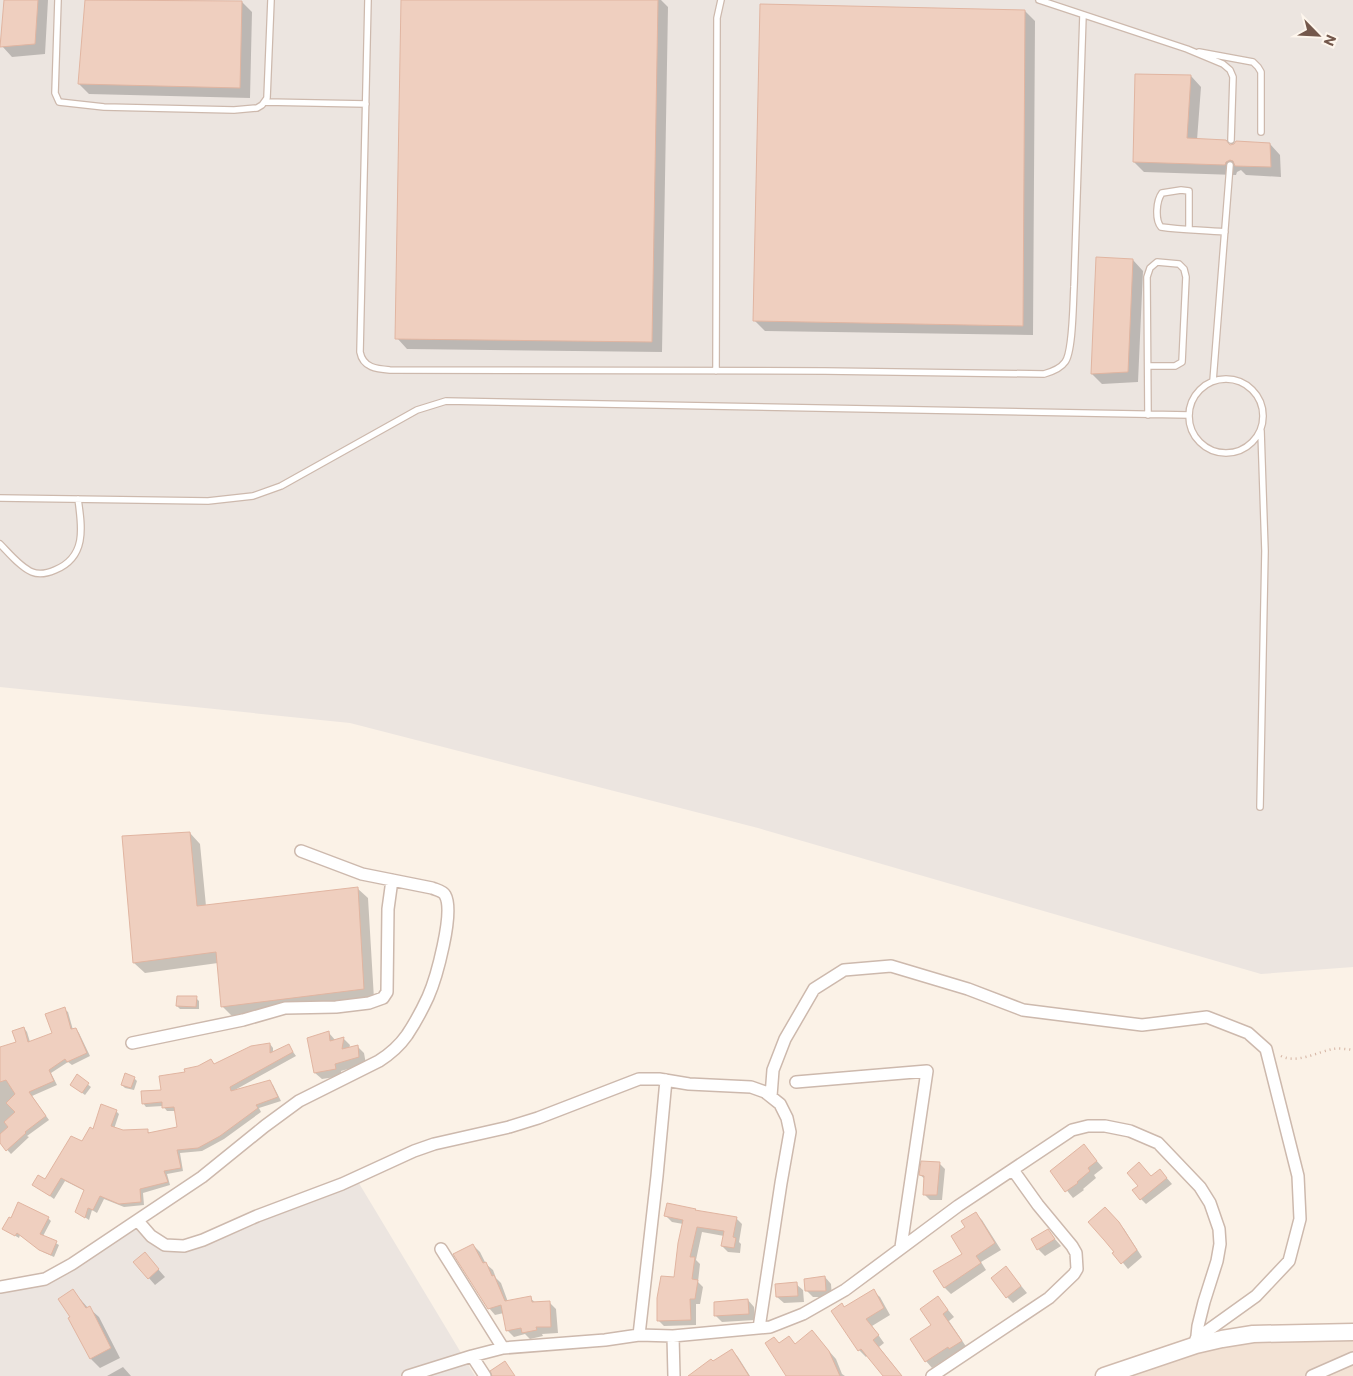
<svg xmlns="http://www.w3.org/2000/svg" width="1353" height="1376" viewBox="0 0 1353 1376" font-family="Commissioner,sans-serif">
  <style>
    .residential { fill: #f3e3d5 }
    .industrial { fill: #ece5e0 }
    .shadow { fill: #0003 }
    .building { fill: #efcfbf; stroke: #e1b5a1 }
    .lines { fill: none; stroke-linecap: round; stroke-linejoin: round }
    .lane-casing { stroke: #cdb9ad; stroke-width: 8 }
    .street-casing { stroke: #cdb9ad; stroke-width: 14 }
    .secondary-casing { stroke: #d1bbae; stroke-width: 19 }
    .path { stroke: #d4b3a2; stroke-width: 2.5; stroke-dasharray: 1 4; stroke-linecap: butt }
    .lane { stroke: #fff; stroke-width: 5.5 }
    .street { stroke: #fff; stroke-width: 11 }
    .secondary { stroke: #fff; stroke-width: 16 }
  </style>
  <rect width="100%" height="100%" fill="#fbf2e7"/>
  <path class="residential" d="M1353 1323V1376H1130L1213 1343Z"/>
  <path class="industrial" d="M0 0H1353V967L1261 974 758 828 350 723 0 687Z
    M357 1180 475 1376H0V1284L42 1278 133 1222 166 1245 188 1244Z"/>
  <path class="shadow" d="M6 0H48L45 54 12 57 2 46Z
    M86 0 242 2 252 12 250 98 89 94 79 84Z
    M402 0H661L668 7 662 352 407 349 397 338Z
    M1025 11 1035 21 1033 335 765 331 754 320Z
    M1191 76 1201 87 1197 140 1230 146 1270 144 1280 155 1281 177 1246 175 1241 170 1237 172 1236 175 1144 172 1134 162Z
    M1133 260 1143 271 1138 382 1102 384 1092 374Z
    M190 833 200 844 206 906 357 888 368 898 374 999 232 1016 222 1006 218 963 145 973 134 963 123 837Z
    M196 998 199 1001V1009H180L177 1006Z
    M64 1009 68 1012 73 1030 76 1029 79 1033 90 1056 72 1065 68 1062 51 1073 57 1085 32 1096 49 1120 27 1136 29 1137 11 1154 0 1142V1048L17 1042 24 1028 27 1032 30 1042 53 1034Z
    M329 1033 336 1041 343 1038 350 1045 349 1049 358 1047 364 1053 366 1064 341 1071 342 1076 322 1079 315 1073Z
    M270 1044 273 1048V1053L289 1046 296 1056 233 1091 269 1082 273 1085 281 1101 259 1108 261 1112 224 1139 202 1151 180 1153 183 1171 167 1174 170 1185 143 1193 144 1205 124 1207 104 1199 97 1213 92 1210 89 1220 77 1212 85 1191 65 1181 54 1199 33 1184 46 1181 93 1131 116 1111 119 1114 114 1129 123 1132 147 1131 150 1133 178 1128 176 1111H167L163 1106 146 1107 143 1103 186 1073 210 1060 215 1065Z
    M77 1076 91 1087 85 1095 74 1087Z
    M134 1078 137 1081 134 1090 125 1088 122 1085Z
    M1090 1153 1103 1168 1094 1175 1096 1178 1083 1189 1084 1190 1073 1198 1052 1172Z
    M939 1163 945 1169 942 1200H930L924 1194 925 1179 920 1175Z
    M1160 1170 1172 1184 1146 1204 1141 1199 1140 1186Z
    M1105 1208 1124 1229 1142 1257 1128 1269 1115 1253Z
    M695 1210 697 1212 736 1218 742 1224 739 1242 741 1244 740 1253 728 1252 722 1246 724 1236 702 1232 696 1260 700 1264 698 1282 703 1287 700 1304H696V1325L664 1326 658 1320 676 1279 683 1224 672 1222 666 1216Z
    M976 1214 982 1220 1001 1250 981 1262 986 1270 951 1294 945 1288 935 1272 963 1254 966 1228Z
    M48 1218 51 1221 43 1236 59 1245 54 1257 43 1252 20 1235 19 1238 7 1231 11 1220Z
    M1048 1231 1061 1246 1045 1256 1038 1249Z
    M473 1245 480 1252 486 1264 493 1270 496 1278 501 1283 508 1302 530 1298 536 1303 549 1302 556 1309 558 1333 542 1334 543 1336 530 1339 525 1334 514 1337 507 1330 504 1313 495 1315 489 1308Z
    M151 1261 165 1277 155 1285 135 1262Z
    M1012 1275 1027 1293 1013 1303 1007 1297Z
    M825 1277 831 1284 832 1297H813L806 1290Z
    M796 1284 803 1290 804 1302 784 1303 777 1297Z
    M73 1291 88 1308H89L99 1317 120 1358 100 1368 91 1359 70 1318 72 1317Z
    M873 1291 880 1297 890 1315 872 1326 884 1343 879 1347 902 1376H885L868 1355 866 1357 859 1350 833 1311 844 1308Z
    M938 1298 954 1317 949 1321 967 1348 957 1355 955 1353 932 1368 926 1361 912 1339 933 1326Z
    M748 1300 754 1307 755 1320 722 1322 715 1315Z
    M812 1332 836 1359 842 1374 845 1376H787L780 1344 789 1338 796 1345Z
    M732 1350 738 1357 750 1376H699L713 1362Z
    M123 1367 131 1376H107Z"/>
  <path class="building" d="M4 0H38L35 44 0 47Z
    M85 0 242 1 240 88 78 84Z
    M401 0H658L652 342 395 339Z
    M760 4 1025 10 1023 326 753 321Z
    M1135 74 1191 75 1187 138 1226 140 1230 145 1234 144 1236 141 1270 143 1271 167 1235 166 1233 161 1230 160 1226 162 1225 165 1133 162Z
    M1096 257 1133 259 1128 372 1091 374Z
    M190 832 197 906 358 887 364 989 221 1007 216 952 133 963 122 836Z
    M177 996H197L196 1007 176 1006Z
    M65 1007 71 1029 76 1028 87 1053 67 1062 65 1059 49 1070 54 1081 29 1092 46 1116 25 1132 26 1133 6 1151 0 1143V1134L8 1127 4 1122 15 1112 6 1103 15 1094 6 1080 0 1082V1047L16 1042 12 1031 24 1027 28 1042 52 1033 45 1014Z
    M329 1031 330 1041 344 1037 342 1049 358 1045 359 1057 335 1064 336 1069 314 1073 307 1038Z
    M270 1043V1053L289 1044 293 1052 230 1087 231 1091 270 1080 278 1097 256 1105 258 1108 220 1136 198 1148 177 1150 181 1168 164 1171 168 1182 140 1189 141 1202 119 1204 100 1196 93 1210 88 1208 85 1218 75 1212 84 1190 61 1178 50 1196 32 1185 38 1175 45 1179 71 1136 82 1141 90 1127 93 1129 101 1104 117 1110 111 1126 123 1130 148 1129V1133L177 1127 174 1107 162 1108V1102L142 1104 141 1091 161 1090 159 1076 185 1072 184 1069 198 1066 211 1059 214 1064 251 1046Z
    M125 1073 135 1077 131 1088 121 1085Z
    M77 1074 89 1083 82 1093 70 1085Z
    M1084 1144 1097 1161 1088 1168 1090 1171 1077 1182 1078 1183 1065 1192 1050 1171Z
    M921 1161 940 1162 937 1195H923L924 1176 919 1175Z
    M1139 1162 1151 1176 1160 1169 1167 1178 1140 1200 1132 1190 1138 1186 1127 1173Z
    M18 1202 49 1217 40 1234 57 1241 51 1255 39 1250 17 1233 15 1236 2 1229 9 1217 11 1218Z
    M667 1203 696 1209 695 1210 737 1217 733 1237 736 1238 734 1248 721 1246 724 1231 697 1227 690 1257H695L692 1279 698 1280 695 1299H690L691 1320 657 1321V1298L661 1276 674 1277 678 1243 683 1220 664 1216Z
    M1105 1207 1119 1222 1137 1250 1121 1264 1112 1253 1114 1252 1104 1240 1088 1222Z
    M976 1212 995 1243 976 1256 981 1263 944 1288 933 1271 962 1254 951 1236 965 1227 961 1221Z
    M1048 1229 1055 1239 1037 1250 1031 1239Z
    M473 1244 483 1263 486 1262 492 1276 494 1275 505 1301 531 1296 532 1302 550 1301 551 1327H536L537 1330 522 1333 521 1328 506 1331 501 1305 488 1309 453 1254Z
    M145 1252 159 1269 148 1279 133 1262Z
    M1006 1266 1021 1286 1006 1298 991 1278Z
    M825 1276 826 1291H805L804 1279Z
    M797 1282 798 1296 776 1297 775 1284Z
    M73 1289 86 1308 90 1306 111 1348 90 1359 68 1318 70 1317 58 1299Z
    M874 1289 884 1308 866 1319 879 1335 873 1340 902 1376H883L861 1349 858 1351 831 1311 842 1303 844 1307Z
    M938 1296 948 1310 943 1314 962 1341 949 1349 948 1347 925 1362 910 1339 931 1325 920 1309Z
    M748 1299 749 1314 714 1316V1302Z
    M812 1330 829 1351 840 1376H786L765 1343 774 1337 779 1343 789 1336 795 1344Z
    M732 1349 749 1376H688L711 1359 713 1361Z
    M505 1361 515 1376H492L490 1371Z"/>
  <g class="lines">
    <defs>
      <path id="lane" d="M58 0 55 93 59 102 104 107 234 110 257 108 262 105 267 98 271 0
        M368 0 360 352C363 368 377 369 390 370L825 371 1044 374C1051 372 1061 368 1065 362 1073 352 1073 302 1074 287L1083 15
        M1039 0 1187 49 1223 64 1230 70 1233 77 1231 140
        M1199 52 1253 62 1258 67 1261 72V132
        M265 102 366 104
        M1189 229V191L1181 190 1162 193C1156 201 1155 220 1161 227 1182 230 1204 230 1225 232
        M716 371 717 18 721 0
        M1189 416a37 37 0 1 1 74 0a37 37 0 1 1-74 0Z
        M1213 381 1230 165
        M1148 415 1147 277 1150 268 1157 262 1179 264 1184 269 1186 277 1182 362 1175 366H1149
        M0 498 208 501 253 496 281 486 417 410 446 401 1189 415
        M0 544C9 553 20 567 32 572 39 575 48 573 55 570 87 557 82 527 78 499
        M1260 807 1265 551 1261 431"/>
      <path id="street" d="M132 1043 243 1020 285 1008 336 1007 369 1003 383 998 387 992 388 909 392 880
        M796 1082 927 1071 901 1247
        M771 1096 773 1070 785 1039 814 989 844 970 891 966 968 989 1023 1010 1142 1025 1207 1017 1248 1033 1266 1049 1298 1176 1300 1219 1289 1261 1256 1296 1196 1339
        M138 1221 151 1236 165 1245 184 1246 203 1240 257 1216 342 1184 414 1151 434 1144 509 1127 538 1118 639 1079H659L689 1084 751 1087 765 1092 780 1104 787 1118 790 1132 781 1183 759 1328
        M441 1249 503 1348
        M0 1287 45 1279 72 1264 202 1177 265 1126 299 1101 379 1061C390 1054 400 1045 407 1035 415 1023 422 1010 428 997 436 979 455 912 445 895 443 891 437 890 432 888L362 874 301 851
        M639 1335 657 1176 666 1080
        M673 1336 674 1376
        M472 1356 485 1376
        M408 1376 472 1356 503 1348 605 1340 639 1335 673 1336 770 1327 803 1314 845 1290 958 1206 1072 1130 1088 1126H1105L1130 1131 1158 1143 1200 1187 1210 1203 1219 1229 1220 1244 1217 1261 1204 1302 1198 1326 1196 1345
        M932 1376 1049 1298 1074 1274 1077 1269 1076 1253 1072 1246 1038 1205 1013 1170
        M1312 1376 1353 1358"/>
      <path id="secondary" d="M1104 1376 1196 1345 1222 1339 1253 1334 1353 1332"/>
    </defs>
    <use href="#lane" class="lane-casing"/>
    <use href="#street" class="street-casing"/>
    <use href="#secondary" class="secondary-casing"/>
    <path class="path" d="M1281 1056C1297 1064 1317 1052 1333 1049 1339 1048 1346 1049 1353 1050"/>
    <use href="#lane" class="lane"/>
    <use href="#street" class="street"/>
    <use href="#secondary" class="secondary"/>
  </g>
  <g transform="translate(1318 35) rotate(114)" stroke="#fef6ed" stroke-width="4" paint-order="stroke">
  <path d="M0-4L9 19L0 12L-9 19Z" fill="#74584c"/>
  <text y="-8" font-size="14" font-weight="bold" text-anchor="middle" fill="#74584c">N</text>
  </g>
</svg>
